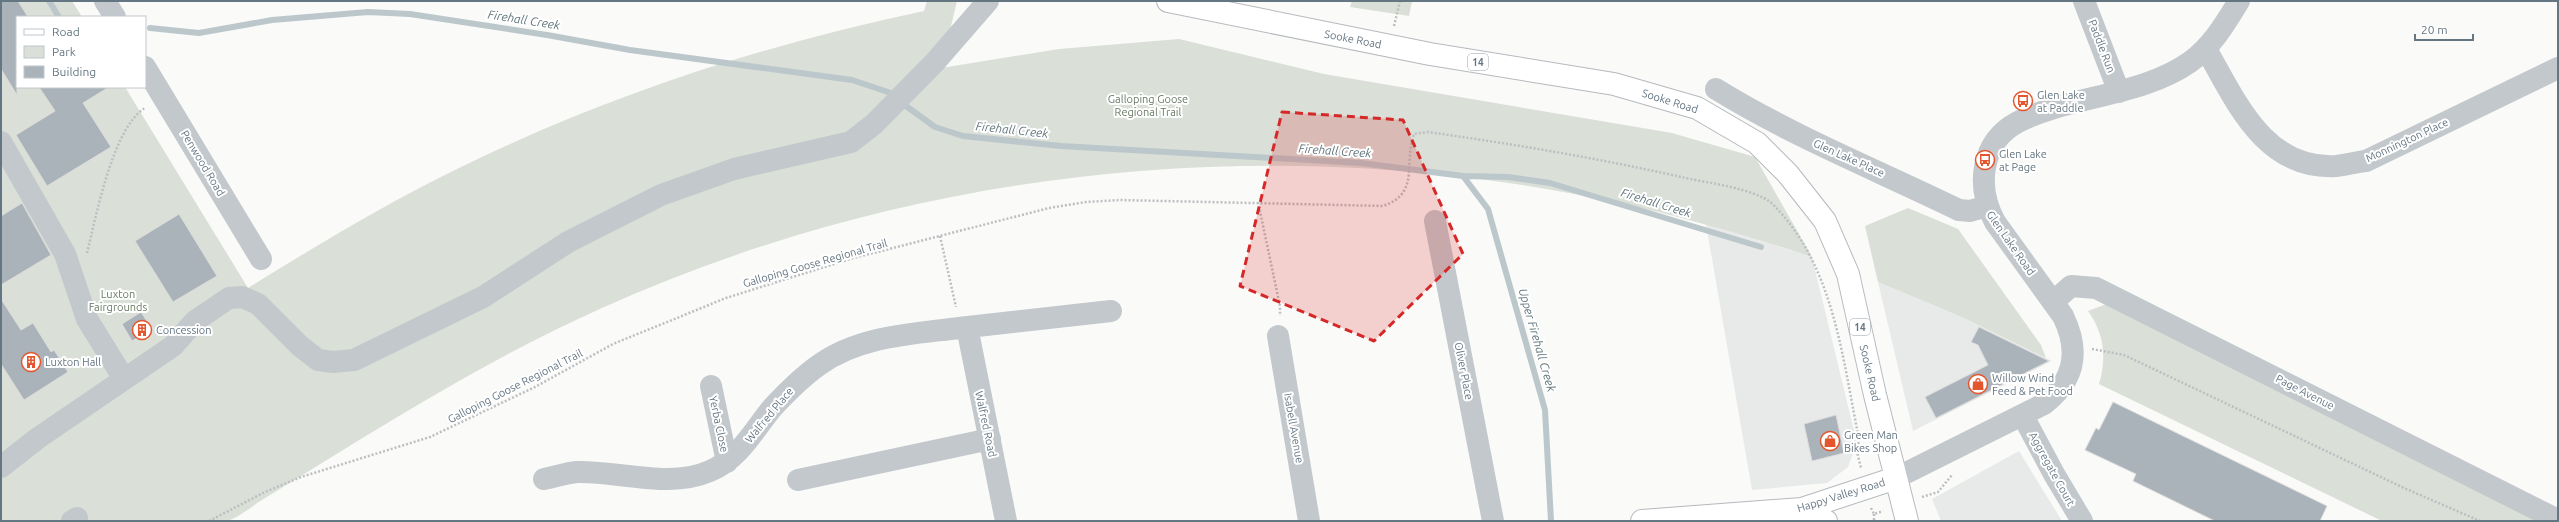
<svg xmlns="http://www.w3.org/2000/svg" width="2559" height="522" viewBox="0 0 2559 522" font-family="Ubuntu,sans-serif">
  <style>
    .built { fill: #e8e9e9 }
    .green { fill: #dadfd7 }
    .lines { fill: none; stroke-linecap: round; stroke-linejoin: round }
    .stream { stroke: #bbc7cb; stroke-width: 6 }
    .building { fill: #aab3b9; stroke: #dcdcda }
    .major-casing { stroke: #b5babe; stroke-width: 24 }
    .path { stroke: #bbbfc2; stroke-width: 2.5; stroke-dasharray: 2 2; stroke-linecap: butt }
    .minor { stroke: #c3c8cc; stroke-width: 22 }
    .major { stroke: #fff; stroke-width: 22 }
    .marked { fill: #d62828; fill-opacity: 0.2; stroke: #d62828; stroke-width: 3; stroke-dasharray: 8 5; stroke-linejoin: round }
    .labels { text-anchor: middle; stroke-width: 4; stroke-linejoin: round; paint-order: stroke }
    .shield { fill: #fff; stroke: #939fa8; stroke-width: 1 }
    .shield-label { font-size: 10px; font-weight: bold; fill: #657683 }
    .street-label { font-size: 11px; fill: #657683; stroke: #fff }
    .poi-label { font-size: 11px; fill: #657683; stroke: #fff; text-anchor: start }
    .park-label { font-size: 11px; fill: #687a64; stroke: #fff }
    .water-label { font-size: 12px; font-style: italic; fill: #60757c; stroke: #fff }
  </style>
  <rect width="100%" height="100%" fill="#fafaf8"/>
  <path class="built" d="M1706 224 1812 257 1857 443 1848 467 1827 483 1752 490Z
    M1878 282 1964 318 2052 361 1913 431Z
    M2019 451 2062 521H1941L1932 499Z"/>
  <path class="green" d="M1 1H72L82 17H17V87H125L248 288C316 246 385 204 457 169 606 96 762 45 924 11L927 1H957L941 68 1059 49 1179 39 1324 74 1672 133 1755 157 1812 257C1748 236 1684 217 1619 203 1280 129 918 166 602 308 512 348 428 398 343 450 316 467 289 483 262 500 252 506 241 516 230 520 214 522 189 521 173 521 115 521 58 521 1 521Z
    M1352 1H1412L1409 16 1350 7Z
    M1908 208 1958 229 2041 345 2046 358 1964 318 1878 282 1865 226Z
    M2112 302 2558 521H2382L2099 384C2107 358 2104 333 2088 311Z"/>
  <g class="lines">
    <path class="stream" d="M49 1 59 17
      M150 28 199 33 272 20 368 12 410 14 547 35 630 50 852 80 891 93
      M906 106 935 127 963 136 1061 146 1361 163 1463 176 1508 177 1550 183 1761 247
      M1463 176 1488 209 1545 410 1551 521"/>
  </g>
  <path class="building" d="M1 1H18L28 17H17V95L1 69Z
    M39 87H109L83 103 111 147 47 186 16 135 55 111Z
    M22 203 51 255 1 285V216Z
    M179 214 217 276 173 302 135 241Z
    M1 299 21 330 33 323 51 352 54 350 68 372 24 400 1 364Z
    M141 312 152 329 132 341 122 324Z
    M1979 327 2049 361 1936 418 1925 397 1988 365 1978 345 1971 342Z
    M2113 402 2327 506 2320 521H2215L2133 481 2136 474 2085 450 2096 428 2099 430Z
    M1836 415 1844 453 1812 461 1804 424Z"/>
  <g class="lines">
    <defs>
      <path id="major" d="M1168 1 1430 54 1614 84 1697 108 1757 143 1788 174 1825 221 1848 274 1875 395 1907 521
        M1802 509 1826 521
        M1642 521 1802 509 1896 478"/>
    </defs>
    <use href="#major" class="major-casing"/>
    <path class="path" d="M1394 26 1400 1
      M1258 202 1280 306V316
      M940 236 956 307
      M87 253C96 217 113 127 145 108
      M2092 349 2124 355 2404 488 2480 521
      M1922 497 1938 492 1952 475
      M1871 508 1874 514 1883 511
      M1874 514V521
      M209 521 265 492 301 477 430 437 535 387 613 344 726 298 850 259 1049 208 1086 202 1120 200 1383 206C1421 193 1403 163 1414 134L1428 132C1513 144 1597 158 1681 177 1707 183 1739 186 1764 198 1770 201 1775 206 1780 212 1835 273 1843 362 1859 439L1857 452 1861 468"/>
    <path class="minor" d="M105 1 115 17
      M2084 1 2119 92
      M2206 49C2236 101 2264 170 2336 166 2346 165 2356 162 2366 161L2558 68
      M145 67 261 259
      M1716 89C1794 137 1877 170 1959 210L1970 211 1987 206
      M1 142 65 254 87 319 124 379
      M1435 221 1493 521
      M2053 302 2071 286 2096 288 2558 520
      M967 327 1006 521
      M1278 336 1309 521
      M711 386 727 462
      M2023 416 2054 474 2082 521
      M1 467 38 438 173 346 195 321 229 298 242 297 258 304 300 346 318 360 333 362 354 360 483 297 568 242 661 195 734 169 851 142 874 124 935 62 988 1
      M1896 478 2044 404C2075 380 2080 351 2063 316L1995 222C1976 187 1980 142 2018 122 2071 95 2140 97 2190 62 2212 46 2225 24 2239 1
      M544 479C554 477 566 473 577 472 621 471 669 489 710 471 740 458 753 431 773 407 787 392 802 377 819 365 859 336 912 334 959 328 1010 322 1061 317 1111 311
      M798 480 990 439
      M72 521 77 518"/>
    <use href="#major" class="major"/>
  </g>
  <path class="marked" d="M1282 112 1403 120 1463 254 1374 341 1240 286Z"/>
  <defs>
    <symbol id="bus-ring" viewBox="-11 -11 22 22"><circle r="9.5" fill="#fff" stroke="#e4572e" stroke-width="1.5"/><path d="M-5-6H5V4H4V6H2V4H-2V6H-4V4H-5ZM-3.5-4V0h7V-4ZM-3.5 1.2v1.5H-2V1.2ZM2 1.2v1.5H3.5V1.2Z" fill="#e4572e"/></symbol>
    <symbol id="building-ring" viewBox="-11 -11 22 22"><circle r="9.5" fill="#fff" stroke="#e4572e" stroke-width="1.5"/><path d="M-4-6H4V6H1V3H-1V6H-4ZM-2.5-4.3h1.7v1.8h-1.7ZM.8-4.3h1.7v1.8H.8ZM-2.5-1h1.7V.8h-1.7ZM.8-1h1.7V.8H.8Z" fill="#e4572e"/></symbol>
    <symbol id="shop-ring" viewBox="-11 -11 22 22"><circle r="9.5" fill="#fff" stroke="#e4572e" stroke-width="1.5"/><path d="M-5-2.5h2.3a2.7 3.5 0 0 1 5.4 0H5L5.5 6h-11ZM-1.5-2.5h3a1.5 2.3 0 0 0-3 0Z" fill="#e4572e"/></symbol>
  </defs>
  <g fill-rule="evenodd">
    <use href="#bus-ring" x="2012" y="90" width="22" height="22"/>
    <use href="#bus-ring" x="1974" y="149" width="22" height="22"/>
    <use href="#building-ring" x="131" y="319" width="22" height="22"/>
    <use href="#building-ring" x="20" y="351" width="22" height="22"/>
    <use href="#shop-ring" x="1967" y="373" width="22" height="22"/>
    <use href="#shop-ring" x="1819" y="430" width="22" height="22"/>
  </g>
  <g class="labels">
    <g class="shield">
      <rect x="1468" y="54" width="20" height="16" rx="3"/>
      <rect x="1850" y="319" width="20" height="16" rx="3"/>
    </g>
    <g class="shield-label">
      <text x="1478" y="66">14</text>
      <text x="1860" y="331">14</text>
    </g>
    <g class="street-label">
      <text transform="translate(1353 39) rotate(11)" y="4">Sooke Road</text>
      <text transform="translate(2102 46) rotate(69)" y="4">Paddle Run</text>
      <text transform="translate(1670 101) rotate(17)" y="4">Sooke Road</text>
      <text transform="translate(2407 140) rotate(-25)" y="4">Monnington Place</text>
      <text transform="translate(1849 158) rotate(24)" y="4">Glen Lake Place</text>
      <text transform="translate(203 163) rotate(59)" y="4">Penwood Road</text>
      <text transform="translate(2011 243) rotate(55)" y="4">Glen Lake Road</text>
      <text transform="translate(815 263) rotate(-16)" y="4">Galloping Goose Regional Trail</text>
      <text transform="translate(1464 371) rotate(79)" y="4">Oliver Place</text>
      <text transform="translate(1870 373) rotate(77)" y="4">Sooke Road</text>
      <text transform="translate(515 386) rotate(-27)" y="4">Galloping Goose Regional Trail</text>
      <text transform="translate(2305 392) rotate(27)" y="4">Page Avenue</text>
      <text transform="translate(769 415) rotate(-50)" y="4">Walfred Place</text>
      <text transform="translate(719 424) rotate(78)" y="4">Yerba Close</text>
      <text transform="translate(986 424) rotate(78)" y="4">Walfred Road</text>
      <text transform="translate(1294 428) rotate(80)" y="4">Isabell Avenue</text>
      <text transform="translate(2052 469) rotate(61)" y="4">Aggregate Court</text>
      <text transform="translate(1841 495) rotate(-17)" y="4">Happy Valley Road</text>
    </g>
    <g class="poi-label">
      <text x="2037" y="99">Glen Lake<tspan x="2037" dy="13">at Paddle</tspan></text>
      <text x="1999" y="158">Glen Lake<tspan x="1999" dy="13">at Page</tspan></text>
      <text x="156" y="334">Concession</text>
      <text x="45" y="366">Luxton Hall</text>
      <text x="1992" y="382">Willow Wind<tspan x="1992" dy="13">Feed &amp; Pet Food</tspan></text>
      <text x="1844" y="439">Green Man<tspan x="1844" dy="13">Bikes Shop</tspan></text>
    </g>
    <g class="park-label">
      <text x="1148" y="103">Galloping Goose<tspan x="1148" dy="13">Regional Trail</tspan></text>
      <text x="118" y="298">Luxton<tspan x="118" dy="13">Fairgrounds</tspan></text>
    </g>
    <g class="water-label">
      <text transform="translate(524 20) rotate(9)" y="4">Firehall Creek</text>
      <text transform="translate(1012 130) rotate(6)" y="4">Firehall Creek</text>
      <text transform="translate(1335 151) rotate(4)" y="4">Firehall Creek</text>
      <text transform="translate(1656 203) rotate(17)" y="4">Firehall Creek</text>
      <text transform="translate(1537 340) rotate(74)" y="4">Upper Firehall Creek</text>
    </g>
  </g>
  <rect width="2559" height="522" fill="none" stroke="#657683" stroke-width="4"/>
  <rect x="16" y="16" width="130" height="72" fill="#ffffff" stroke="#c1c8cd"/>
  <rect x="24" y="29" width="20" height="6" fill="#ffffff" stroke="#c1c8cd"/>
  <text x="52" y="36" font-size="12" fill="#657683">Road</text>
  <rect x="24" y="46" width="20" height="12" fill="#dadfd7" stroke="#c1c8cd"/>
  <text x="52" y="56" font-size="12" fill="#657683">Park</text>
  <rect x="24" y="66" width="20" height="12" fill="#aab3b9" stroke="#c1c8cd"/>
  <text x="52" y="76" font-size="12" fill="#657683">Building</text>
  <path d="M2415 34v6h58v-6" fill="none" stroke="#657683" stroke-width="2"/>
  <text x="2421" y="34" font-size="12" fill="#657683" stroke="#ffffff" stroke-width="3" paint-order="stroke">20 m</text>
</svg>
